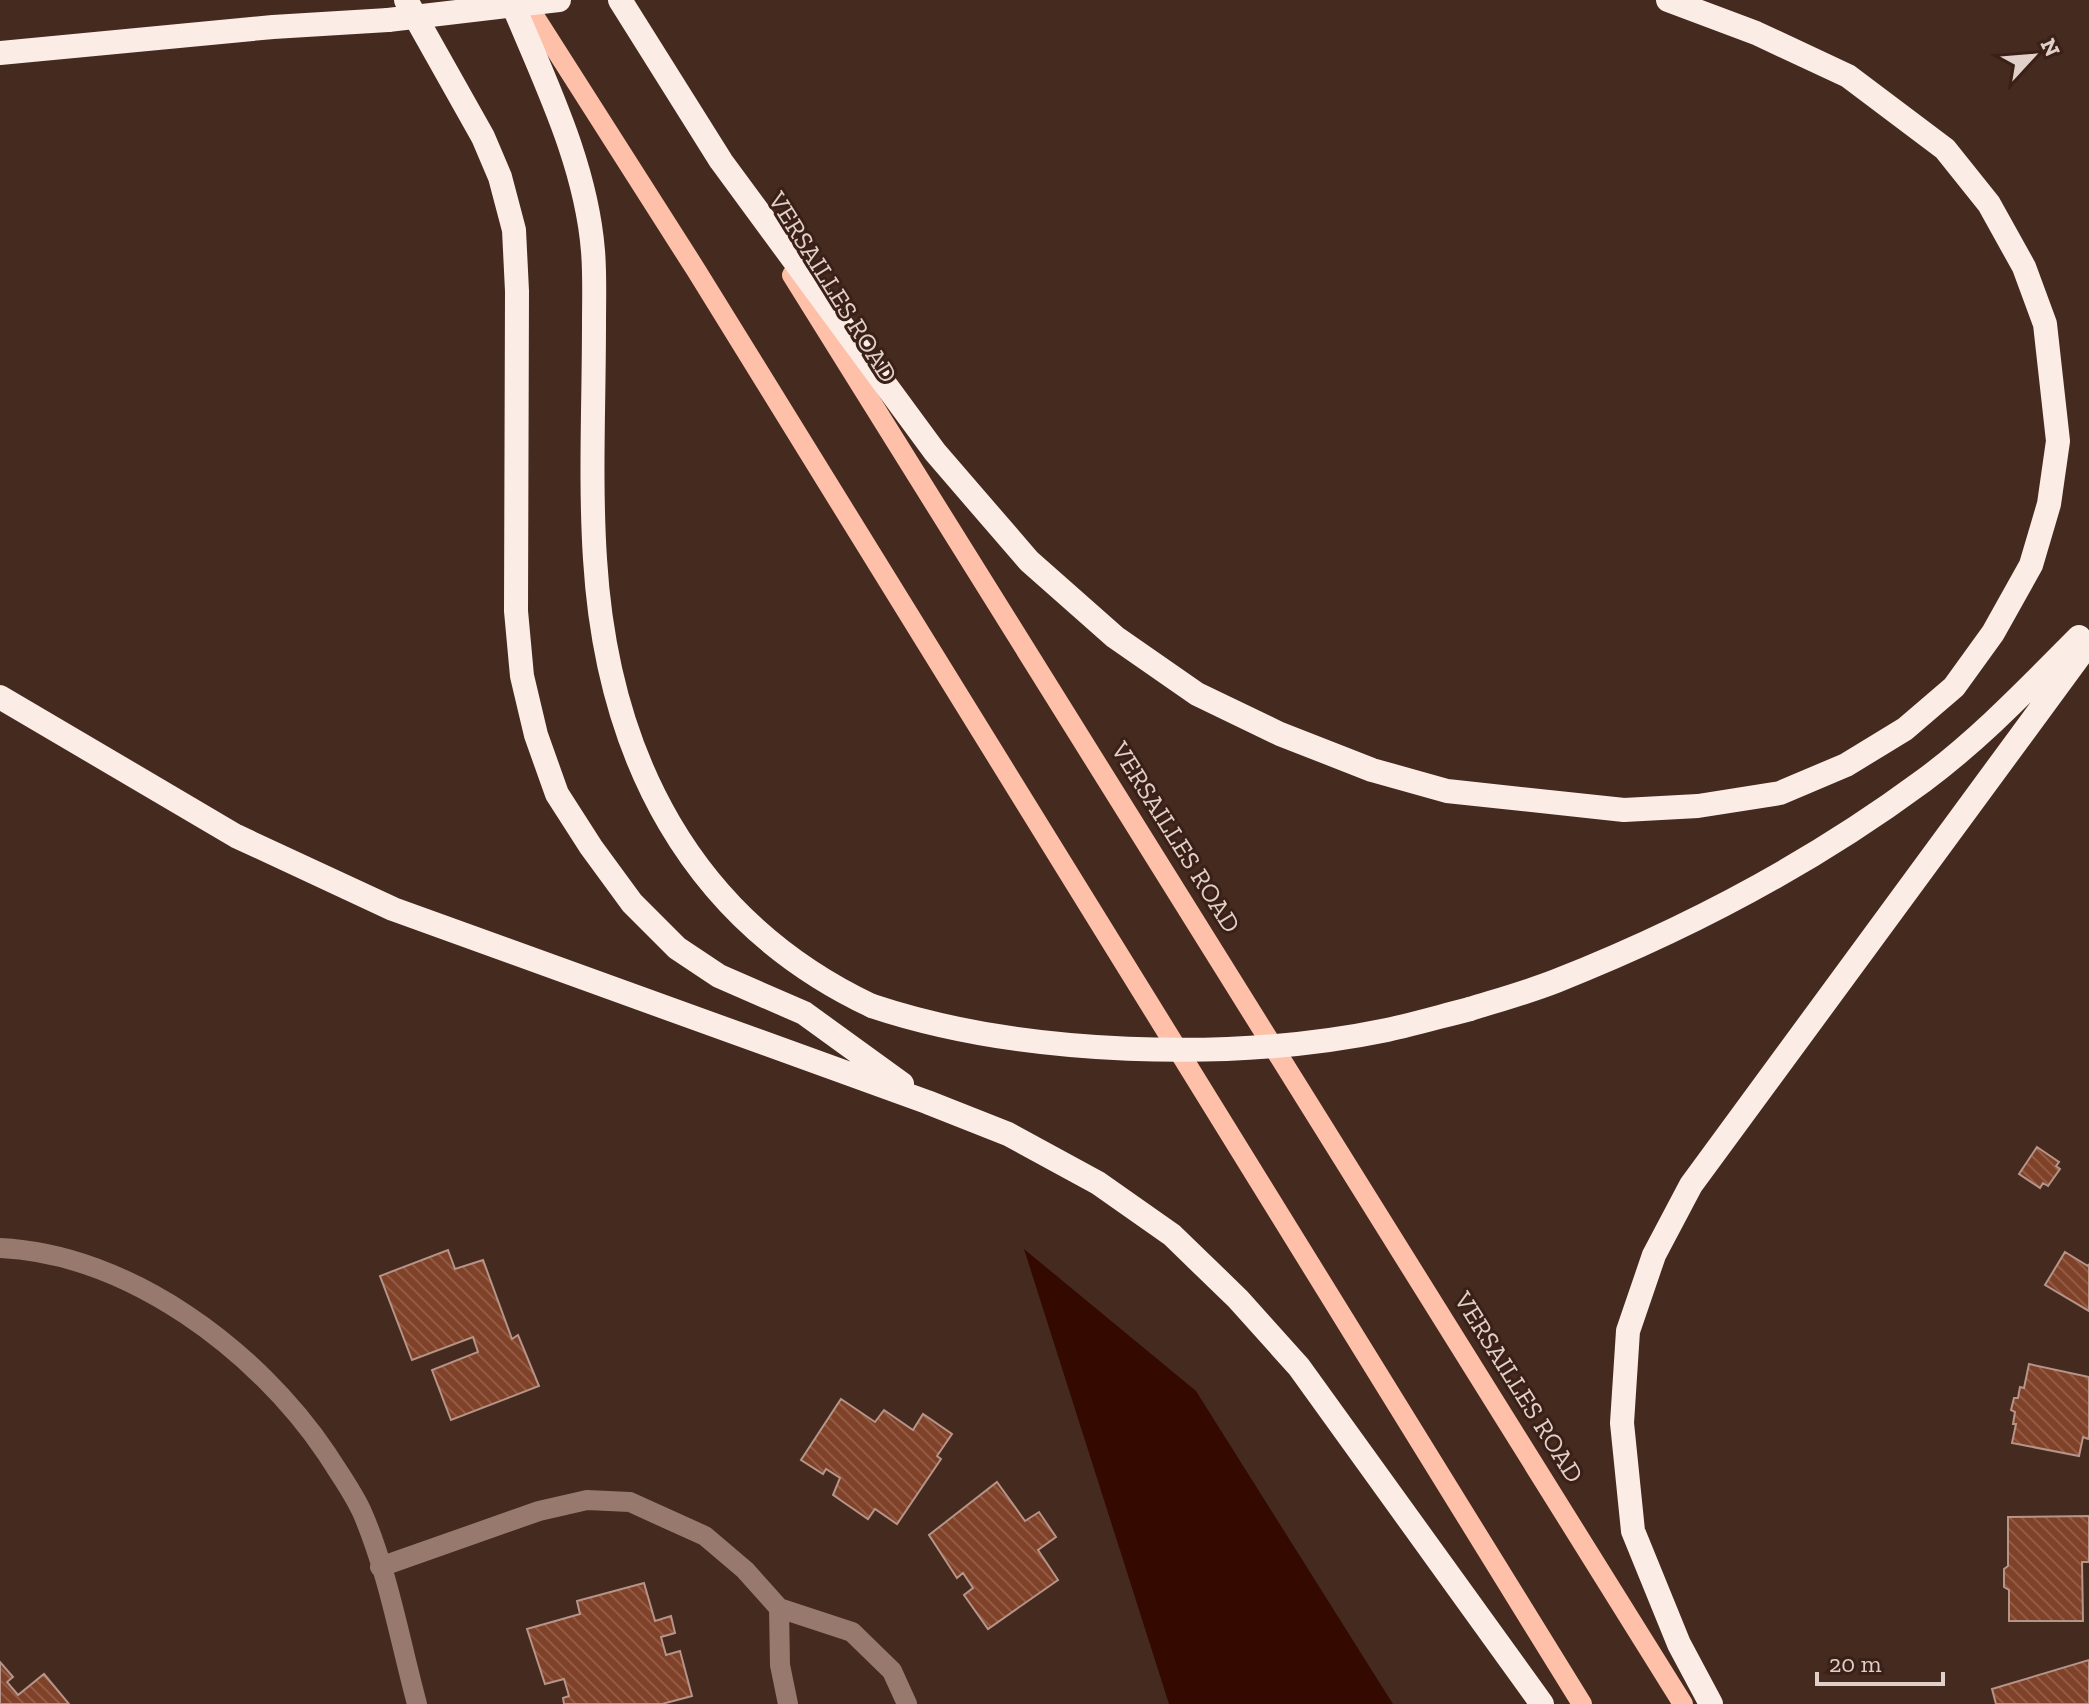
<svg xmlns="http://www.w3.org/2000/svg" width="2089" height="1704" viewBox="0 0 2089 1704" font-family="'Zilla Slab',serif">
  <style>
    .water { fill: #340900 }
    .building { fill: url(#building-back-hatch); stroke: #b69488; stroke-width: 2 }
    .lines { fill: none; stroke-linecap: round; stroke-linejoin: round }
    .minor { stroke: #98796e; stroke-width: 20 }
    .major { stroke: #fec0a8; stroke-width: 20 }
    .highway { stroke: #fbece6; stroke-width: 24 }
    .highway-bridge { stroke: #fbece6; stroke-width: 24 }
    .labels { text-anchor: middle; stroke-width: 6; stroke-linejoin: round; paint-order: stroke }
    .street-label { font-size: 26px; fill: #e1d0c9; stroke: #3a2016 }
  </style>
  <defs>
    <pattern id="building-back-hatch" width="6" height="6" patternUnits="userSpaceOnUse" patternTransform="scale(2)"><rect width="6" height="6" fill="#7f4128"/><path d="M-1 5l2 2M0 0l6 6M5-1l2 2" fill="none" stroke="#915b46"/></pattern>
  </defs>
  <rect width="100%" height="100%" fill="#452a20"/>
  <path class="water" d="M1024 1249 1196 1391 1393 1704H1169Z"/>
  <path class="building" d="M2037 1147 2059 1162 2056 1166 2060 1169 2048 1186 2043 1183 2040 1188 2019 1174Z
    M448 1250 455 1269 483 1260 512 1339 518 1335 539 1386 451 1420 432 1370 478 1352 473 1337 412 1360 380 1276Z
    M2065 1252 2088 1266 2089 1264V1311L2045 1285Z
    M2029 1364 2089 1377V1436L2088 1439 2083 1437 2079 1456 2012 1443 2016 1424H2013L2015 1412 2011 1410 2014 1398H2018L2020 1387 2024 1388Z
    M841 1399 875 1422 884 1410 913 1430 923 1414 952 1434 937 1456 941 1459 897 1524 875 1509 868 1519 833 1495 840 1478 826 1469 823 1474 801 1460Z
    M997 1482 1025 1521 1039 1512 1056 1537 1038 1550 1058 1580 988 1629 964 1595 973 1588 963 1573 957 1578 929 1535Z
    M2089 1516V1562H2082L2083 1621H2009V1590L2004 1587V1569L2008 1566V1517Z
    M644 1583 655 1621 671 1616 675 1633 661 1637 666 1655 680 1651 692 1696 662 1704H564L563 1698 569 1696 564 1679 545 1684 527 1629 580 1614 577 1601Z
    M2089 1660V1704H1996L1992 1689Z
    M0 1662 13 1677 7 1682 18 1695 44 1674 69 1704H0Z"/>
  <g class="lines">
    <path class="minor" d="M0 1248C129 1254 257 1350 327 1454 339 1473 353 1492 362 1512 388 1572 400 1641 417 1704
      M380 1567 539 1511 587 1500 630 1502 705 1536 745 1570 779 1608 852 1632 892 1671 907 1704
      M779 1608 780 1665 788 1704"/>
    <path class="major" d="M524 0 696 270 1582 1704
      M792 275 1683 1704"/>
    <path class="highway" d="M406 0 483 137 500 177 514 230 517 291 516 611 522 676 536 735 557 794 591 847 632 903 677 948 719 976 804 1013 902 1084
      M511 0C544 80 586 163 593 251 595 275 594 300 594 324 594 402 590 481 595 559 607 755 690 920 872 1006
      M620 0 721 161 935 452 1029 561 1115 637 1197 694 1280 734 1372 770 1447 791 1624 810 1698 806 1780 793 1846 765 1905 729 1954 687 1993 633 2031 565 2049 504 2058 441 2045 324 2024 267 1989 204 1945 149 1848 76 1756 33 1668 0
      M0 53 273 27 388 20
      M0 697 236 836 393 909 927 1102 1008 1134 1098 1183 1172 1235 1238 1299 1299 1367 1542 1704
      M1470 1009C1499 1000 1528 992 1556 981 1685 930 1812 863 1923 781 1980 739 2029 687 2079 637
      M1711 1704 1679 1644 1633 1531 1622 1423 1628 1331 1654 1255 1691 1185 2089 643"/>
    <path class="highway-bridge" d="M388 20 559 0
      M872 1006C1022 1056 1233 1062 1387 1030 1415 1024 1442 1016 1470 1009"/>
  </g>
  <g class="labels">
    <g class="street-label">
      <text transform="translate(833 287) rotate(58)" y="9">VERSAILLES ROAD</text>
      <text transform="translate(1176 837) rotate(58)" y="9">VERSAILLES ROAD</text>
      <text transform="translate(1519 1387) rotate(58)" y="9">VERSAILLES ROAD</text>
    </g>
  </g>
  <g transform="translate(2033 56) rotate(64)" stroke="#3a2016" stroke-width="6" paint-order="stroke">
  <path d="M0-6L14 30L0 20L-14 30Z" fill="#e1d0c9"/>
  <text y="-12" font-size="22" font-weight="bold" text-anchor="middle" fill="#e1d0c9">N</text>
  </g>
  <path d="M1817 1672v12h126v-12" fill="none" stroke="#e1d0c9" stroke-width="4"/>
  <text x="1829" y="1672" font-size="24" fill="#e1d0c9" stroke="#3a2016" stroke-width="6" paint-order="stroke">20 m</text>
</svg>
